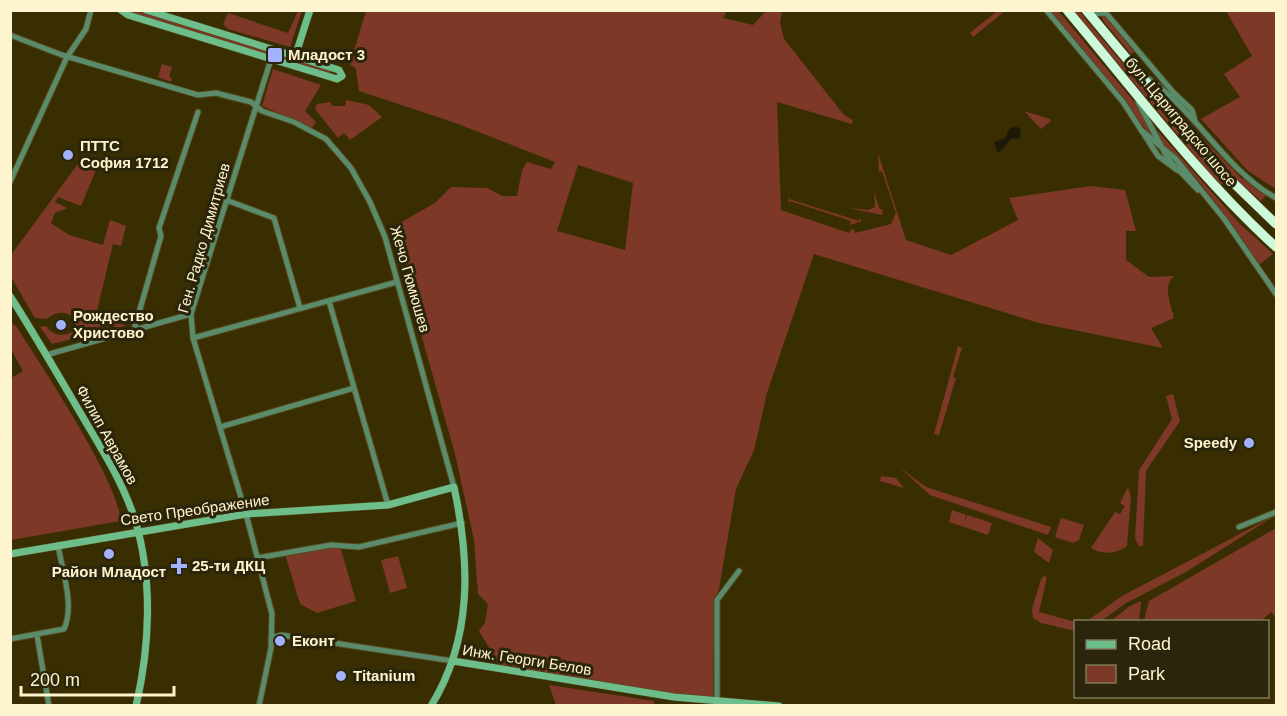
<svg xmlns="http://www.w3.org/2000/svg" width="1287" height="716" viewBox="0 0 1287 716" font-family="Arial,sans-serif">
  <style>
    .green { fill: #7e3827; fill-rule: evenodd }
    .water { fill: #1e1907 }
    .lines { fill: none; stroke-linecap: round; stroke-linejoin: round }
    .street-casing { stroke: #554a1e; stroke-width: 7 }
    .secondary-casing { stroke: #554a1e; stroke-width: 8 }
    .highway-casing { stroke: #554a1e; stroke-width: 10 }
    .street { stroke: #5a8b6b; stroke-width: 5 }
    .secondary { stroke: #6ebe8b; stroke-width: 7 }
    .highway { stroke: #cbf9d9; stroke-width: 9 }
    .poi-dot { fill: #a3b2fd; stroke: #2b250c; stroke-width: 2 }
    .labels { text-anchor: middle; stroke-width: 6; stroke-linejoin: round; paint-order: stroke }
    .poi-label { font-size: 15px; font-weight: bold; fill: #fef4cd; stroke: #2b250c; text-anchor: start }
    .street-label { font-size: 15px; fill: #fef4cd; stroke: #2b250c }
  </style>
  <rect width="100%" height="100%" fill="#392e02"/>
  <path class="green" d="M727 10 723 18 753 25 766 11H782L780 22 784 39 844 115 853 120 852 124 777 102 781 210 849 233 850 230 854 229 855 233 891 224 896 213 882 171 879 172 878 153 906 240 951 255 1018 220 1009 198 1090 186 1125 190 1136 231H1126V260L1149 277 1174 276C1162 286 1171 305 1174 318L1151 328 1163 348 1039 323 814 254 767 393 754 450 736 489 719 589 714 601 713 697 679 695 499 664 479 631 485 623 488 604 478 594 474 540 455 454 391 228 435 203 451 187 487 188 502 196H517L522 170 527 162 551 169 555 162 453 122 359 91 356 69 350 64 366 11ZM578 165 633 183 625 250 557 231Z
    M127 11H136L331 70 330 73Z
    M298 11H302L290 47 228 29 223 24 228 13 288 33Z
    M997 11H1005L973 37 970 33Z
    M1049 11H1058L1061 14 1136 104 1153 138Z
    M1074 11H1079L1223 183 1220 186Z
    M1226 11H1276V189L1248 171 1201 119 1240 97 1224 74 1252 56Z
    M1100 14 1106 16 1134 52 1131 54 1104 22Z
    M162 64 172 67 169 77 172 78 171 82 158 77Z
    M273 69 321 85 305 111 316 122 312 128 262 106Z
    M346 100 369 105 382 117 350 140 344 133 338 138 315 109 317 104 330 102 332 106H345Z
    M1024 111 1050 119 1051 121 1041 129Z
    M1193 128 1240 177 1266 195 1261 201 1235 178Z
    M1157 130 1240 224 1273 254 1259 265C1236 228 1209 193 1181 160 1172 151 1155 143 1157 130Z
    M83 157 96 170 81 206 58 197 55 202 67 208 55 213 51 223 69 235 103 245 110 220 126 226 121 246 113 244 96 315 126 326 52 344 40 327 46 326C52 335 62 337 72 332L76 321C68 310 56 311 47 319L35 318 11 277V255Z
    M874 192 880 210 883 209 882 215 849 208 868 210 875 207Z
    M788 194 789 199 859 221 860 218 862 221 850 225 851 221 790 201 789 204Z
    M10 322 16 326C37 359 123 488 120 521L11 540 10 442 13 439 10 436 11 378 23 371 11 349Z
    M958 346 962 348 953 377 956 378 939 435 934 434Z
    M1173 394 1180 421 1146 471 1143 546H1139L1135 538 1139 470 1172 419 1166 396Z
    M898 466 926 487 1051 527 1048 535 930 495Z
    M881 476 896 478 904 488 880 481Z
    M1128 487 1131 497 1127 546C1117 554 1102 555 1091 548L1115 512 1120 514 1125 506 1120 503Z
    M952 510 966 515 964 523 967 515 992 523 988 535 949 522Z
    M1276 515 1186 572 1126 603 1101 621H1087L1122 596Z
    M1061 518 1084 525 1079 540 1073 543 1055 537Z
    M1276 528V618L1271 612 1261 621H1144L1149 601Z
    M1038 538 1053 550 1049 563 1034 552Z
    M340 546 356 601 317 613 300 604 285 554Z
    M398 556 407 588 390 593 381 560Z
    M1044 576 1047 577 1039 612 1076 622 1075 631 1041 623 1033 618 1032 609 1041 579Z
    M1141 601 1139 621H1111L1130 606Z
    M549 685 654 701V705H556Z"/>
  <path class="water" d="M1015 126 1021 129 1020 138 1011 139 1000 152 997 151 994 142 1005 138 1009 129Z"/>
  <g class="lines">
    <defs>
      <path id="street" d="M1046 10 1123 102 1158 156 1177 170
        M1089 14 1106 13 1173 92 1192 110 1195 121
        M10 35 62 55 198 95 216 93 251 102 262 111 294 122 326 139 351 168 370 202 385 237 454 487
        M1146 77C1196 110 1224 169 1276 198
        M1138 102 1168 159 1198 190
        M1141 130 1176 159 1225 220 1276 294
        M10 182 67 57 86 29 91 10
        M226 200 274 218 300 308
        M329 301 388 505
        M134 330 161 236 159 228 198 112
        M193 338 397 282
        M46 355 191 314
        M220 427 354 388
        M1239 527 1276 512
        M257 558 331 545 359 547 462 523
        M37 635 49 706
        M271 638 281 635 453 661
        M10 639 64 629C75 606 62 570 58 545
        M717 701V600L739 571
        M259 706 271 648 272 614 246 514 193 338 191 314 271 59"/>
      <path id="secondary" d="M121 10 128 15 337 79 342 76 339 70 146 10
        M295 57 310 10
        M10 296C35 335 58 375 81 414 101 448 123 482 135 520 153 579 150 646 136 706
        M10 554 246 514 388 505 454 487C470 561 473 638 431 706
        M453 661 674 697 779 706"/>
      <path id="highway" d="M1067 10C1135 91 1199 177 1276 247
        M1086 10 1217 167 1276 224"/>
    </defs>
    <use href="#street" class="street-casing"/>
    <use href="#secondary" class="secondary-casing"/>
    <use href="#highway" class="highway-casing"/>
    <use href="#street" class="street"/>
    <use href="#secondary" class="secondary"/>
    <use href="#highway" class="highway"/>
  </g>
  <g class="poi-dot">
    <rect x="267" y="47" width="16" height="16" rx="3"/>
    <circle cx="68" cy="155" r="6"/>
    <circle cx="61" cy="325" r="6"/>
    <circle cx="1249" cy="443" r="6"/>
    <circle cx="109" cy="554" r="6"/>
    <path d="M176 557h6v6h6v6h-6v6h-6v-6h-6v-6h6z"/>
    <circle cx="280" cy="641" r="6"/>
    <circle cx="341" cy="676" r="6"/>
  </g>
  <g class="labels">
    <g class="poi-label">
      <text x="288" y="60">Младост 3</text>
      <text x="80" y="151">ПТТС<tspan x="80" dy="17">София 1712</tspan></text>
      <text x="73" y="321">Рождество<tspan x="73" dy="17">Христово</tspan></text>
      <text x="1237" y="448" text-anchor="end">Speedy</text>
      <text x="192" y="571">25-ти ДКЦ</text>
      <text x="109" y="577" text-anchor="middle">Район Младост</text>
      <text x="292" y="646">Еконт</text>
      <text x="353" y="681">Titanium</text>
    </g>
    <g class="street-label">
      <text transform="translate(1181 122) rotate(50)" y="5">бул. Цариградско шосе</text>
      <text transform="translate(204 238) rotate(-74)" y="5">Ген. Радко Димитриев</text>
      <text transform="translate(410 279) rotate(74)" y="5">Жечо Гюмюшев</text>
      <text transform="translate(107 435) rotate(61)" y="5">Филип Аврамов</text>
      <text transform="translate(195 510) rotate(-8)" y="5">Свето Преображение</text>
      <text transform="translate(527 660) rotate(9)" y="5">Инж. Георги Белов</text>
    </g>
  </g>
  <rect width="1287" height="716" fill="none" stroke="#fef4cd" stroke-width="24"/>
  <rect x="1074" y="620" width="195" height="78" fill="#2b250c" stroke="#7f7859" stroke-width="1.5"/>
  <rect x="1086" y="640" width="30" height="9" fill="#6ebe8b" stroke="#7f7859" stroke-width="1.5"/>
  <text x="1128" y="650" font-size="18" fill="#fef4cd">Road</text>
  <rect x="1086" y="665" width="30" height="18" fill="#7e3827" stroke="#7f7859" stroke-width="1.5"/>
  <text x="1128" y="680" font-size="18" fill="#fef4cd">Park</text>
  <path d="M21 686v9h153v-9" fill="none" stroke="#fef4cd" stroke-width="3"/>
  <text x="30" y="686" font-size="18" fill="#fef4cd" stroke="#2b250c" stroke-width="4.5" paint-order="stroke">200 m</text>
</svg>
